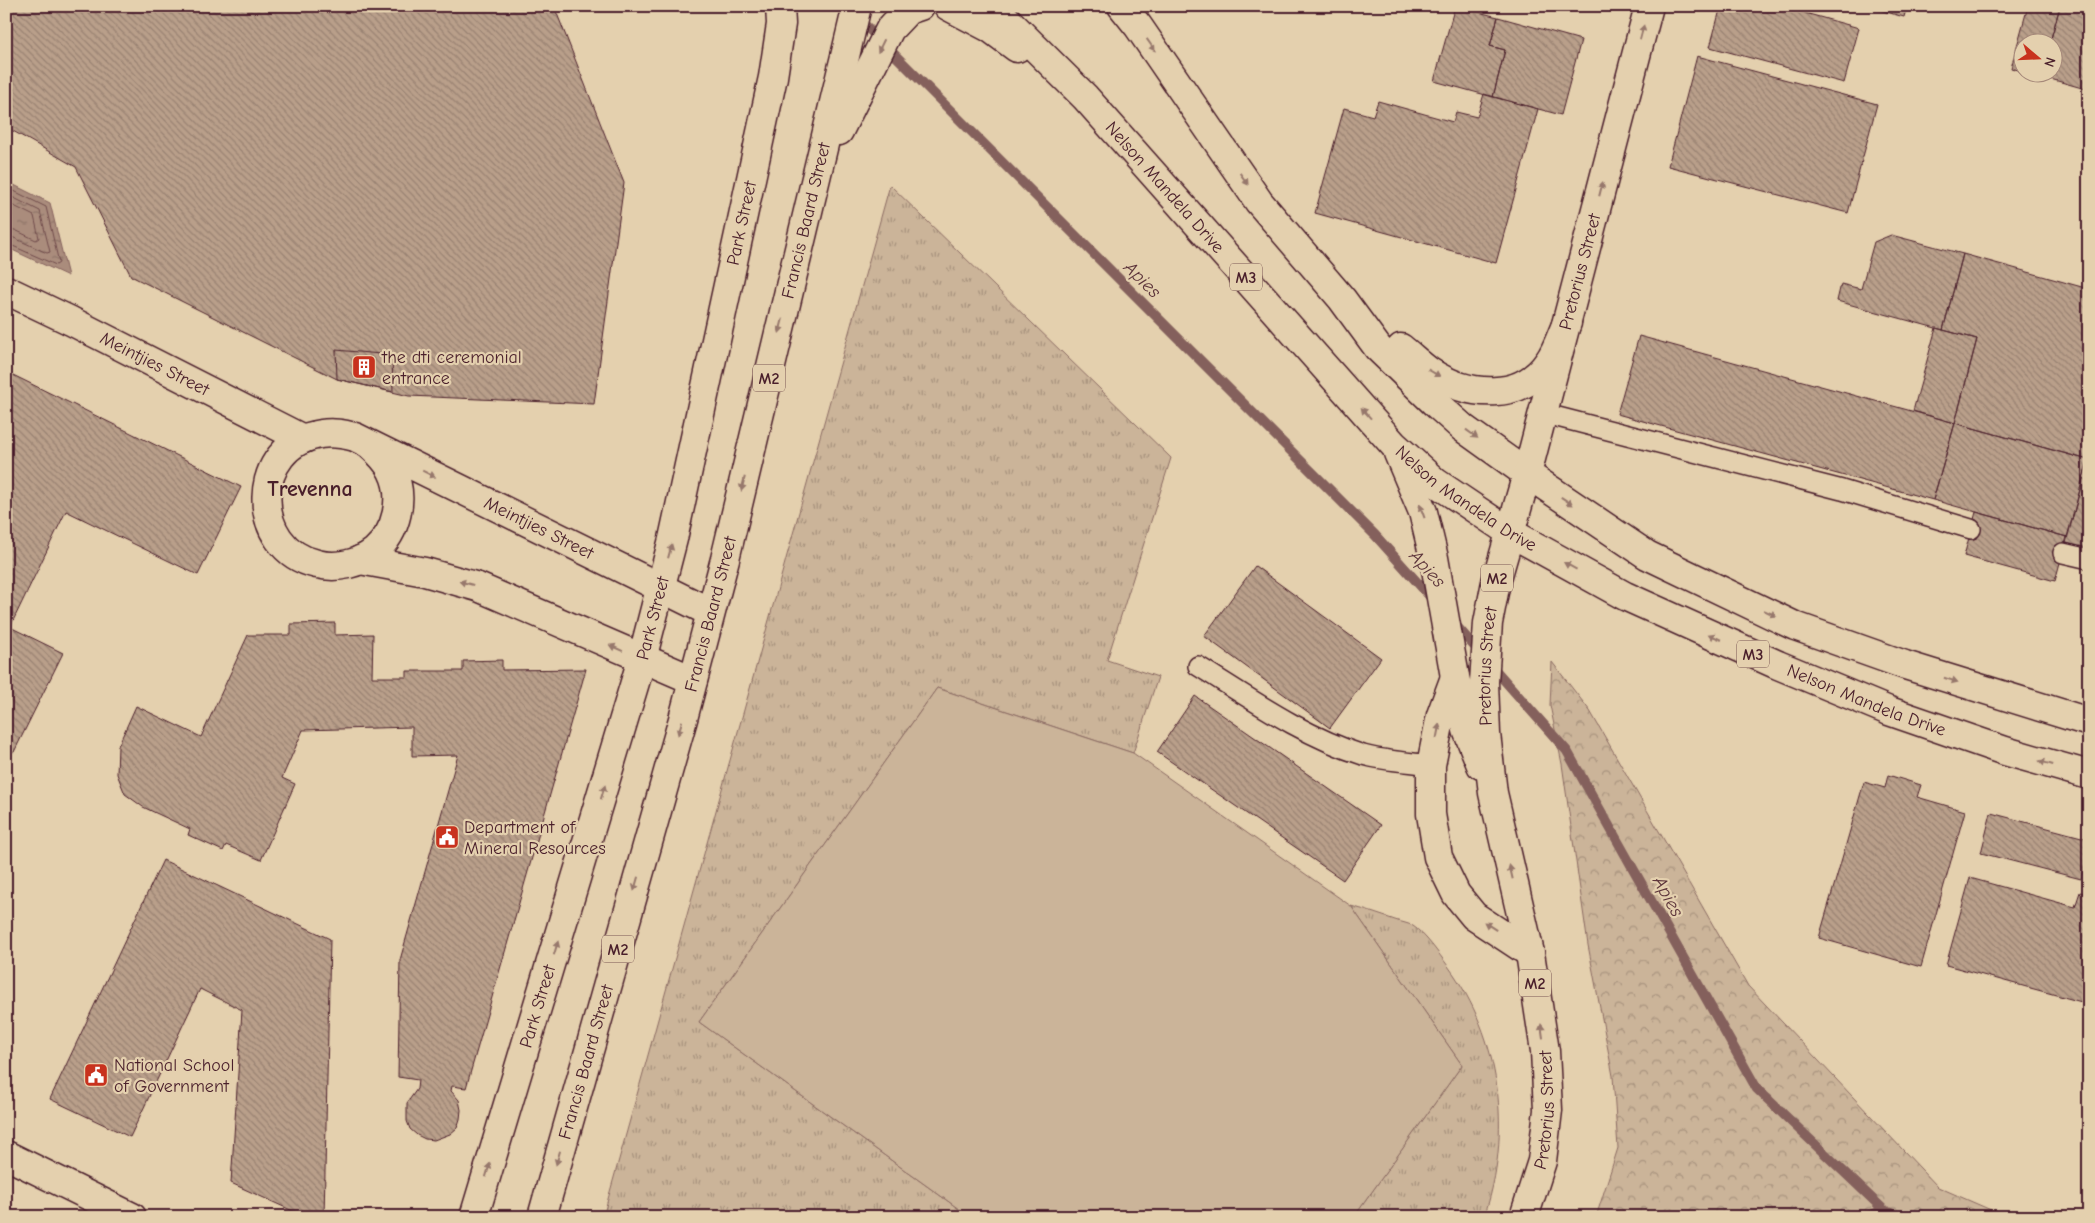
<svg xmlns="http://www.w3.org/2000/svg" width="2095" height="1223" viewBox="0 0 2095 1223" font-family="'Comic Neue',sans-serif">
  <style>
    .grass { fill: url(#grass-tufts); stroke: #8a6a62 }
    .park { fill: url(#park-crowns); stroke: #8a6a62 }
    .pitch { fill: #cbb499; stroke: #8a6a62 }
    .water { fill: url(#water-ripples); stroke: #84605c }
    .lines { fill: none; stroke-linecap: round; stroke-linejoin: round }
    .shore { stroke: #704b4b; stroke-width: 1 }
    .stream { stroke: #84605c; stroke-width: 10 }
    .building { fill: url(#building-back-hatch); stroke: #4a1f2b }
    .lane-casing { stroke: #4a1f2b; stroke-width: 22 }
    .street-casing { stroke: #4a1f2b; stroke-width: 31 }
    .secondary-casing { stroke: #4a1f2b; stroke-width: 31 }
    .primary-casing { stroke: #4a1f2b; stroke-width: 31 }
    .lane { stroke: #e4d0ae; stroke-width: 19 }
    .street { stroke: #e4d0ae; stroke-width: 28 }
    .secondary { stroke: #e4d0ae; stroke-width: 28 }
    .primary { stroke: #e4d0ae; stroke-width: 28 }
    .oneway { fill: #97786c }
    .labels { text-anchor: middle; stroke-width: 4.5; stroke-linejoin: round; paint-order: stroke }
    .shield { fill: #e4d0ae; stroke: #785452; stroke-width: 1 }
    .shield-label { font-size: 16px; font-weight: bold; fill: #4a1f2b }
    .street-label { font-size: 18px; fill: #4a1f2b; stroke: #e4d0ae }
    .poi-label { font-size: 18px; fill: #4a1f2b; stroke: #e4d0ae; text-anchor: start }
    .water-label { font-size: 19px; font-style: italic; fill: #5d353b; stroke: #e4d0ae }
    .district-label { font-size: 22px; font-weight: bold; fill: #4a1f2b; stroke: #e4d0ae }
  </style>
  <defs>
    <pattern id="grass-tufts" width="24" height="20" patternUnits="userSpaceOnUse" patternTransform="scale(1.25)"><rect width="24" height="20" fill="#cbb499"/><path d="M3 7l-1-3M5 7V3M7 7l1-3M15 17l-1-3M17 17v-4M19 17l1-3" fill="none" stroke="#a7927d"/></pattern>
    <pattern id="park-crowns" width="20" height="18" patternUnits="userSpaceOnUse" patternTransform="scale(1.25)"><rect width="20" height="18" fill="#cbb499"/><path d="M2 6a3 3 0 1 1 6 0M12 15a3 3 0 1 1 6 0" fill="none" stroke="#a7927d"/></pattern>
    <pattern id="water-ripples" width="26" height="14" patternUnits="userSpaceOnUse" patternTransform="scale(1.25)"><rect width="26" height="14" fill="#aa8c7c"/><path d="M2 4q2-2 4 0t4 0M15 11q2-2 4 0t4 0" fill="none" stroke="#8c7266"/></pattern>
    <pattern id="building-back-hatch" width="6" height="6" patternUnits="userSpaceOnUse" patternTransform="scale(1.25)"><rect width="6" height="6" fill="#b99f8a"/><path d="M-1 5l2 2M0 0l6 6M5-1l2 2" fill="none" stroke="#988171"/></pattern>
  </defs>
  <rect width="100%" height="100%" fill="#e4d0ae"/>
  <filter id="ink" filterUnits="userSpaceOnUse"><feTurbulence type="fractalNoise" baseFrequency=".02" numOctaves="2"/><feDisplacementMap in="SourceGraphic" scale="10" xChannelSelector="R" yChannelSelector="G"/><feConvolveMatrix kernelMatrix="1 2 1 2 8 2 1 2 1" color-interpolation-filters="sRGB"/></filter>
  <g filter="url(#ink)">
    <path class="grass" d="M890 185 1171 458 1107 660 1158 677 1133 753 937 688 699 1022 970 1217H603Z
      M1351 906C1366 910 1380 915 1395 920 1400 922 1408 923 1413 926 1425 934 1439 954 1448 966 1501 1038 1513 1132 1484 1217H1354L1462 1065Z"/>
    <path class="park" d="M1552 662 1590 711 1748 986 1938 1187 2007 1217H1596L1618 1148 1613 1076 1588 945 1562 764 1550 705Z"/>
    <path class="pitch" d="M937 688 1133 753 1351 906 1462 1065 1354 1217H970L699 1022Z"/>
    <path class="water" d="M6 181 50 203 68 276 6 247Z"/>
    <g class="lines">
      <path class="shore" d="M6 187 46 207 59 263 56 265 6 243
        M6 194 40 211 50 252 47 253 12 237 6 236
        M6 202 34 216 39 238 36 240 15 230 6 229"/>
      <path class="stream" d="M857 17 1375 535 1434 601
        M1452 621 1567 751 1757 1089 1884 1210 1899 1217
        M1866 1217 1884 1210"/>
    </g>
    <path class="building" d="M6 6H554L624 183 594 404 409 396 337 379 131 276 76 167 6 127Z
      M1455 6 1498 17 1490 46 1505 50 1493 97 1434 81Z
      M1721 6H1780L1859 28 1844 83 1710 47Z
      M1865 6H1907L1904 17Z
      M2028 6 2060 7 2050 42H2022V71L2011 68Z
      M2060 6H2089V90L2040 76 2041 72H2052V42H2050Z
      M1498 17 1581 40 1561 115 1493 97 1505 50 1490 46Z
      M1697 56 1877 104 1848 213 1668 166Z
      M1484 94 1538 109 1496 263 1315 213 1344 108 1373 116 1378 101 1453 122 1456 112 1477 117Z
      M1891 235 1963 254 1943 330 1837 301 1841 284 1861 289 1874 242Z
      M1963 254 2089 289V460L1955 423 1977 339 1943 330Z
      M1936 328 1977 339 1955 423 1913 411Z
      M1639 336 1955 423 1933 500 1617 414Z
      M336 350 392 355 393 392 337 379Z
      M13 375 241 487 198 575 66 511 10 627 63 653 14 752 6 748V389Z
      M1955 423 2088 460 2067 537 1933 500Z
      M2088 460H2089V550L2066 543Z
      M1976 512 2067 537 2055 581 1964 556Z
      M1255 566 1381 658 1330 728 1204 636Z
      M335 623V635L373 634 372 677H407V671H463V661L502 660V670L586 669 466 1088 452 1086 451 1091 459 1100 461 1110 460 1119 457 1128 450 1134 434 1140 425 1139 417 1135 410 1129 407 1121V1103L417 1089 418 1080 398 1077 400 960 458 755 412 756V727L303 730 282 778 295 784 261 860 226 845 223 851 188 835 190 829 143 807 125 794 117 774 118 746 136 706 201 737 248 635H291V624Z
      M1195 696 1381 825 1343 880 1157 752Z
      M1888 775 1921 785 1917 797 1965 811 1921 967 1819 938 1864 782 1885 788Z
      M1991 813 2089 839V848L2081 879 1981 853Z
      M163 860 330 939 324 1217H306L231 1183 242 1010 200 989 130 1137 50 1099Z
      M1970 878 2075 907 2080 892 2089 894V1004L1946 965Z"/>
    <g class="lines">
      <defs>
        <path id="lane" d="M1542 413 1842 490 1971 529
          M2063 553 2089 559
          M1198 666C1251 699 1303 736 1363 755 1385 761 1409 762 1431 765"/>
        <g id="street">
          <path id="s1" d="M6 290 71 321 303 439"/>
          <path id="s2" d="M370 445C378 452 387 460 392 471 405 497 397 532 375 551 359 564 337 569 317 564 248 549 250 444 321 434 333 432 343 434 355 437L710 612"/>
          <path d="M360 560 425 572 478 587 693 680"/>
          <path d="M6 1155 132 1217"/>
        </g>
        <g id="secondary">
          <path id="s3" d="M1527 474 1649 6"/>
          <path id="s4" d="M474 1217 642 659 673 539 773 77 781 24 780 6"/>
        </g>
        <g id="primary">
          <path d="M948 6 990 28 1017 48"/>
          <path id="s5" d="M993 6 1085 97 1394 445 1435 482 1511 533 1625 596 1778 665 1889 711 2005 751 2089 775"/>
          <path d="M1122 6 1138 26 1259 202 1342 299 1378 348 1435 403 1463 428 1527 474 1647 555 1795 626 1905 665 2089 722"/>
          <path d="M839 131 890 29 908 10 920 6"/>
          <path d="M1401 348C1411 356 1420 365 1430 372 1468 397 1522 402 1549 361 1557 350 1561 335 1567 323"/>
          <path d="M1398 453 1423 512 1434 558 1455 677 1467 730 1481 765"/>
          <path d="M1455 677 1441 715 1431 765V814L1438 857 1456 894 1474 916 1530 953"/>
          <path id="s6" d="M542 1217 683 719 725 559 857 6"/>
          <path id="s7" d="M1524 1217 1542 1161 1548 1110 1545 1051 1530 953 1493 793 1486 734 1484 682 1488 623 1496 582 1527 474"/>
        </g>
      </defs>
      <use href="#lane" class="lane-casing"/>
      <use href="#street" class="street-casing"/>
      <use href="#secondary" class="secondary-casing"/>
      <use href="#primary" class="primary-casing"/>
      <use href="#lane" class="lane"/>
      <use href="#street" class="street"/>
      <use href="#secondary" class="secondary"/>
      <use href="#primary" class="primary"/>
    </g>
    <defs><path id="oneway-solid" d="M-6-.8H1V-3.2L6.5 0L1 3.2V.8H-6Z" transform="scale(1.25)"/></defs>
    <g class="oneway">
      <use href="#oneway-solid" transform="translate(1642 32) rotate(-75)"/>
      <use href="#oneway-solid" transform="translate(1151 45) rotate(55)"/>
      <use href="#oneway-solid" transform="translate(881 46) rotate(116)"/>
      <use href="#oneway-solid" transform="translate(1244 179) rotate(55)"/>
      <use href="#oneway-solid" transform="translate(1601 189) rotate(-76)"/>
      <use href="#oneway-solid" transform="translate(781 326) rotate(104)"/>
      <use href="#oneway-solid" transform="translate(1434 373) rotate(30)"/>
      <use href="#oneway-solid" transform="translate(1366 413) rotate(-132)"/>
      <use href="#oneway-solid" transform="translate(1472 434) rotate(36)"/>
      <use href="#oneway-solid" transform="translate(429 474) rotate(26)"/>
      <use href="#oneway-solid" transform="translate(743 484) rotate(104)"/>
      <use href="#oneway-solid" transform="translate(1567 501) rotate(34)"/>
      <use href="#oneway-solid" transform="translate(1422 511) rotate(-110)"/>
      <use href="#oneway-solid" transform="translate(670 551) rotate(-75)"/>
      <use href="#oneway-solid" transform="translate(1570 566) rotate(-151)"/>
      <use href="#oneway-solid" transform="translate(466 583) rotate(-165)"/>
      <use href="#oneway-solid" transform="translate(1770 613) rotate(25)"/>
      <use href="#oneway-solid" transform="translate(1715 637) rotate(-156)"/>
      <use href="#oneway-solid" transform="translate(616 648) rotate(-156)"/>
      <use href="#oneway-solid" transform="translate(1951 680) rotate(18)"/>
      <use href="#oneway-solid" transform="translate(680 728) rotate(106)"/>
      <use href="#oneway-solid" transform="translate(1438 731) rotate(-79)"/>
      <use href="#oneway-solid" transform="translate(2046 763) rotate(-164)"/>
      <use href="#oneway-solid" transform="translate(603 792) rotate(-73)"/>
      <use href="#oneway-solid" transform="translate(1511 872) rotate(-103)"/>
      <use href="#oneway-solid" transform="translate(636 884) rotate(106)"/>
      <use href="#oneway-solid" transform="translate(1490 926) rotate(-146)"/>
      <use href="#oneway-solid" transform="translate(556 948) rotate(-73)"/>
      <use href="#oneway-solid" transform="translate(1542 1031) rotate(-98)"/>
      <use href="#oneway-solid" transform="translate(558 1158) rotate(106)"/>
      <use href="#oneway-solid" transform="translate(488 1170) rotate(-73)"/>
    </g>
  </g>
  <defs>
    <symbol id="building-square" viewBox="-11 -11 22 22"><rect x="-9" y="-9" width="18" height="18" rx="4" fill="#c8321e" stroke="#e4d0ae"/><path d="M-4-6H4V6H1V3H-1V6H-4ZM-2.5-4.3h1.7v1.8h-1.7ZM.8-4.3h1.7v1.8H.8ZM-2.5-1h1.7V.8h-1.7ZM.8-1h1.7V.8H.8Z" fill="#fff"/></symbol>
    <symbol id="civic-square" viewBox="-11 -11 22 22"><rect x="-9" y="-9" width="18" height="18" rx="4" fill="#c8321e" stroke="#e4d0ae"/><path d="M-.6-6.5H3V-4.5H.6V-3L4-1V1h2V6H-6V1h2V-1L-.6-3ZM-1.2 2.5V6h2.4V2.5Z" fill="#fff"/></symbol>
  </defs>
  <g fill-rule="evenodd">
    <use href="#building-square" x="350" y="353" width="28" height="28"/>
    <use href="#civic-square" x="433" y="823" width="28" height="28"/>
    <use href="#civic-square" x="82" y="1061" width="28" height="28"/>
  </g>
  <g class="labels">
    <g class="shield">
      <rect x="1230" y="263.5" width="32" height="27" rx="4"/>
      <rect x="753" y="364.5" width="32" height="27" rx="4"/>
      <rect x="1481" y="564.5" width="32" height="27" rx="4"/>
      <rect x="1737" y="640.5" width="32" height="27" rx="4"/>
      <rect x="602" y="935.5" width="32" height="27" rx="4"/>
      <rect x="1519" y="969.5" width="32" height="27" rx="4"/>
    </g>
    <g class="shield-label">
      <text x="1246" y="283">M3</text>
      <text x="769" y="384">M2</text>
      <text x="1497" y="584">M2</text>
      <text x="1753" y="660">M3</text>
      <text x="618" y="955">M2</text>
      <text x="1535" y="989">M2</text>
    </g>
    <g class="street-label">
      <text dy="6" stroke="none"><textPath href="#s5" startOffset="250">Nelson Mandela Drive</textPath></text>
      <text dy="6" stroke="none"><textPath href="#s6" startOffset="1031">Francis Baard Street</textPath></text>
      <text dy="6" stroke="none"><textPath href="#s4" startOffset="1030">Park Street</textPath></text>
      <text dy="6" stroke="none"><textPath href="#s3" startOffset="209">Pretorius Street</textPath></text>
      <text dy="6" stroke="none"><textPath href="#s1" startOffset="166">Meintjies Street</textPath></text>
      <text dy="6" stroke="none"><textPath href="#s5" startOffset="685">Nelson Mandela Drive</textPath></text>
      <text dy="6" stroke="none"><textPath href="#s2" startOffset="605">Meintjies Street</textPath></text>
      <text dy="6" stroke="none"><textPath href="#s6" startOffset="626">Francis Baard Street</textPath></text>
      <text dy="6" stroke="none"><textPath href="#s4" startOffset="625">Park Street</textPath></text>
      <text dy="6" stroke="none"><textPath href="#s7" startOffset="560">Pretorius Street</textPath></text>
      <text dy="6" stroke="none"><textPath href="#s5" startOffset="1135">Nelson Mandela Drive</textPath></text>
      <text dy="6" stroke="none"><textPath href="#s4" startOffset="220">Park Street</textPath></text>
      <text dy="6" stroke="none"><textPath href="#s6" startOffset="161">Francis Baard Street</textPath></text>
      <text dy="6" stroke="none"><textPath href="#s7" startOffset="110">Pretorius Street</textPath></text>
    </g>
    <g class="poi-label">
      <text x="382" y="363">the dti ceremonial<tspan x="382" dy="21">entrance</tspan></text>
      <text x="464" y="833">Department of<tspan x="464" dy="21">Mineral Resources</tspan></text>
      <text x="114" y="1071">National School<tspan x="114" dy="21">of Government</tspan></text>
    </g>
    <g class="water-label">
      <text transform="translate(1143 279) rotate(45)" y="7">Apies</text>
      <text transform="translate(1428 568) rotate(48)" y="7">Apies</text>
      <text transform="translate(1669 896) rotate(61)" y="7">Apies</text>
    </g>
    <g class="district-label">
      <text x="310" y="496">Trevenna</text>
    </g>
  </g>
  <rect width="2095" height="1223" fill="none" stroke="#e4d0ae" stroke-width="25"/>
  <rect x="12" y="12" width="2070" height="1198" fill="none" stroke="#4a1f2b" stroke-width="2" filter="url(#ink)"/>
  <g transform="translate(2038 58) rotate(109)"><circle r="24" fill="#e4d0ae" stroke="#a6897a"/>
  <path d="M0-4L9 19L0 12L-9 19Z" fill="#c8321e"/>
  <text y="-8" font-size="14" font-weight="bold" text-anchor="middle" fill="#4a1f2b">N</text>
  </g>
</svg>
